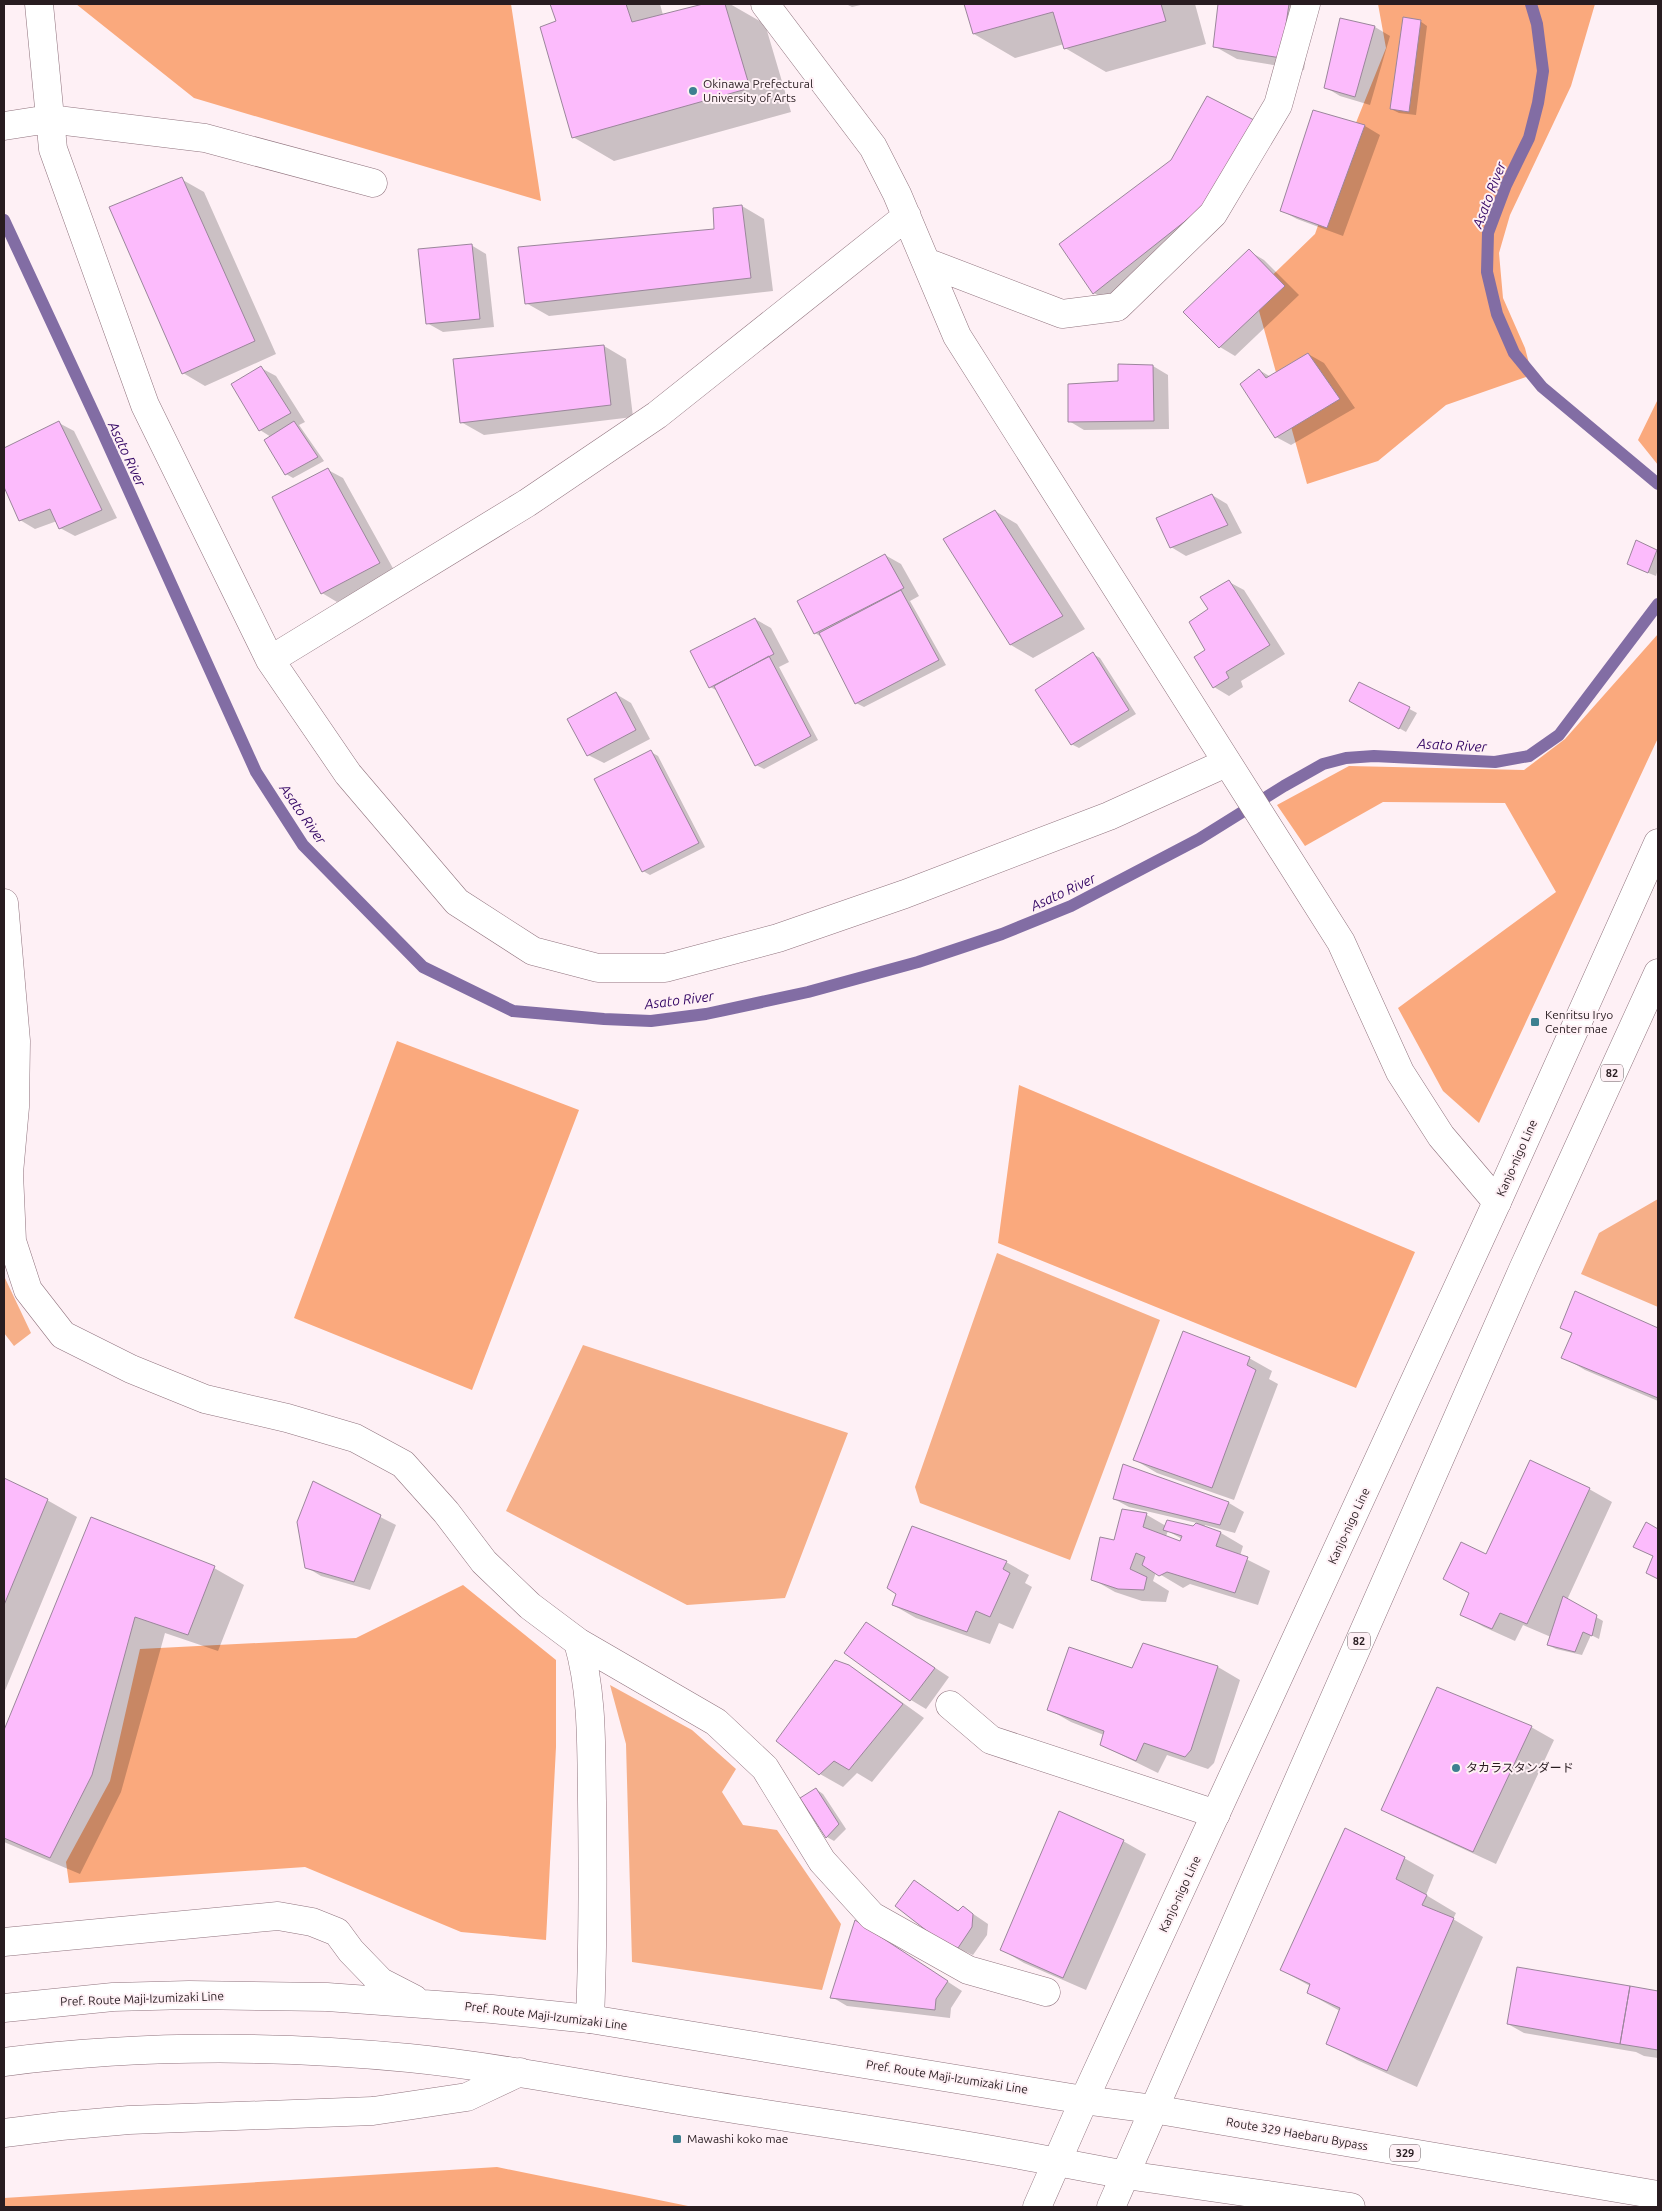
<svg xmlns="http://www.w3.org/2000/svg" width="1662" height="2211" viewBox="0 0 1662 2211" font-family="Ubuntu,'Noto Sans JP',sans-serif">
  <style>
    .green { fill: #f6af88 }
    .forest { fill: #faa97d }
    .shadow { fill: #0003; fill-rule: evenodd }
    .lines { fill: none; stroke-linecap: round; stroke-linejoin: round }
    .stream { stroke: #826da4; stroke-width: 12 }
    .building { fill: #fcbbfc; stroke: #9b869b }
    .minor-casing { stroke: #90737e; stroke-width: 29 }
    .secondary-casing { stroke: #90737e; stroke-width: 29 }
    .primary-casing { stroke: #90737e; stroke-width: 29 }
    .trunk-casing { stroke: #90737e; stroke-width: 29 }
    .minor { stroke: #fff; stroke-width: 28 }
    .secondary { stroke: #fff; stroke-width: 28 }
    .primary { stroke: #fff; stroke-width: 28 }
    .trunk { stroke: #fff; stroke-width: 28 }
    .poi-dot { fill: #3d8090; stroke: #fef0f5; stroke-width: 2 }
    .labels { text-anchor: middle; stroke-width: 4; stroke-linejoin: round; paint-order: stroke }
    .shield { fill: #fef0f5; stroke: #685c60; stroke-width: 1 }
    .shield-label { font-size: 11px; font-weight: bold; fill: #281c20 }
    .poi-label { font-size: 12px; fill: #281c20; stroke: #fef0f5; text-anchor: start }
    .street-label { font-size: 12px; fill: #281c20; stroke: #fef0f5 }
    .water-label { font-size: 14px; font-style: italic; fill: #360966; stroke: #fef0f5 }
  </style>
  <rect width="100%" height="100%" fill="#fef0f5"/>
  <path class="green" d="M1658 1199V1307L1581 1274 1599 1233Z
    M997 1253 1160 1320 1070 1560 920 1503 915 1487Z
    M4 1276 31 1333 14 1346 4 1333Z
    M583 1345 848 1433 785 1598 687 1605 506 1511Z
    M610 1685 692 1730 736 1769 722 1792 743 1825 777 1830 841 1924 822 1990 632 1962 626 1744Z"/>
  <path class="forest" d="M76 4H511L541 201 194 98Z
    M1378 4H1595L1571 86 1510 215 1499 253 1503 298 1525 348 1532 375 1446 405 1378 461 1307 484 1254 293 1315 234 1343 155 1386 48Z
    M1658 399V465L1638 440Z
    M1658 634V738L1479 1123 1443 1091 1398 1008 1556 892 1505 803 1383 802 1305 846 1277 805 1349 766 1524 770 1565 739Z
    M397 1041 579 1110 472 1390 294 1318Z
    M1019 1085 1415 1252 1356 1388 998 1243Z
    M463 1585 556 1660V1747L546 1940 461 1932 305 1867 69 1883 66 1862 110 1781 140 1649 356 1638Z
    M497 2167 693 2207H4V2198Z"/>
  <path class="shadow" d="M552 4H660L663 15 708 4H730L765 24 791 112 614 161 573 137 557 22Z
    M846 4H865L852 7Z
    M966 4H1195L1206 44 1106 72 1065 48 1064 44 1015 58 974 34Z
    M1219 4H1313L1304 70 1237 59 1214 46Z
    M1341 20 1375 27 1390 36 1370 105 1340 96 1325 87Z
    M1420 21 1427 26 1416 115 1399 113 1391 109Z
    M1314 111 1365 126 1380 135 1343 236 1297 219 1282 211Z
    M1276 134 1226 220 1116 306 1094 293Z
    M181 179 204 192 276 354 205 386 183 373Z
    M742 206 764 219 773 291 549 316 526 303 715 230Z
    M471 245 486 254 494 327 443 332 427 323Z
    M1249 251 1264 260 1299 295 1235 356 1220 347Z
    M604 346 626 359 633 417 484 435 461 422Z
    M1308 354 1324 363 1355 408 1291 445 1276 437 1259 370 1271 377Z
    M1153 366 1168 375 1169 429 1084 430 1069 421 1119 382Z
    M261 368 276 376 305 422 299 425 324 461 293 478 286 474 271 437 260 430Z
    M59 423 74 431 117 518 75 536 60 528 57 521 35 529 20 520 4 484V449Z
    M328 470 343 478 395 572 337 602 322 593Z
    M1212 495 1227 504 1242 533 1186 556 1171 547Z
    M995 511 1017 524 1085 629 1033 658 1011 645Z
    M1637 542 1658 553V569L1656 576 1636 568Z
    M885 555 901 564 919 596 910 601 946 665 864 707 856 703 823 638 815 633Z
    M1229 582 1244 590 1285 654 1241 681 1243 687 1229 696 1214 687 1196 657 1207 651 1210 609Z
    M755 619 771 628 789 662 779 667 818 740 764 769 756 765 718 691 710 687Z
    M1093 654 1100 658 1136 714 1079 748 1071 744Z
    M1360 683 1417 713 1406 732 1351 701Z
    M616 694 631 703 650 739 604 763 588 755Z
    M651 752 658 756 705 847 650 875 643 871Z
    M1575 1293 1658 1329V1401L1585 1370 1563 1357 1573 1334 1562 1327Z
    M1249 1358 1272 1371 1269 1379 1278 1384 1234 1500 1157 1473 1135 1460Z
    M1124 1465 1229 1503 1244 1512 1235 1533 1205 1525 1204 1527 1221 1533 1243 1546 1240 1556 1270 1571 1258 1605 1190 1584 1183 1588 1156 1572 1153 1581 1169 1591 1166 1602 1142 1601 1115 1592 1092 1579 1115 1541 1123 1510 1147 1515 1166 1526 1194 1527 1197 1523 1129 1507 1114 1499ZM1168 1531 1182 1539 1181 1543 1166 1536Z
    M4 1480 47 1500 77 1517 4 1693Z
    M313 1483 396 1525 370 1590 321 1576 306 1567Z
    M1589 1489 1612 1502 1567 1600 1603 1621 1599 1639 1591 1635 1582 1655 1556 1649 1548 1645 1551 1637 1523 1625 1515 1641 1484 1627 1461 1614 1486 1556Z
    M92 1519 214 1568 244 1585 218 1651 165 1633 121 1792 80 1874 4 1842V1734Z
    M1646 1524 1658 1530V1579L1648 1573 1654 1557 1635 1547Z
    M1006 1562 1029 1575 1025 1583 1032 1587 1013 1629 999 1623 990 1644 916 1618 893 1605Z
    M881 1632 949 1677 926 1709 911 1700Z
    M1144 1644 1218 1667 1240 1680 1214 1763 1208 1769 1167 1755 1158 1773 1101 1745 1104 1735 1071 1722 1048 1709 1133 1670Z
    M848 1666 871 1680 924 1718 872 1782 857 1773 843 1787 820 1774Z
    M1531 1727 1554 1740 1496 1864 1405 1822 1382 1809Z
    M816 1789 823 1794 846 1829 834 1841 827 1837 802 1799Z
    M1123 1841 1146 1854 1086 1990 1024 1963 1002 1950Z
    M1404 1858 1434 1875 1426 1895 1456 1913 1453 1919 1483 1937 1417 2087 1357 2060 1327 2043 1340 2011 1308 1993 1310 1986 1281 1970Z
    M914 1881 959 1911 963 1907 988 1924 987 1935 973 1955 952 1946Z
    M870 1931 962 1991 951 2008 950 2018 847 2006 832 1997Z
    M1630 1987 1658 1993V2058L1644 2056 1636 2052 1524 2033 1508 2024Z"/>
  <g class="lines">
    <path class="stream" d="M1531 4 1537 24 1543 71 1538 103 1529 138 1506 185 1488 233 1487 272 1497 314 1514 353 1542 387 1658 484
      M4 220 102 431 256 772 303 845 423 967 513 1011 604 1019 651 1021 706 1014 808 992 918 962 1002 934 1071 906 1199 839 1284 786 1323 764 1346 758 1374 756 1495 762 1529 756 1559 735 1658 604"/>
  </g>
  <path class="building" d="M550 4H626L632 22 703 4H725L750 88 572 138 540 27 556 21Z
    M964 4H1161L1166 21 1064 49 1053 12 973 34Z
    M1218 4H1289L1281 58 1213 47Z
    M1403 17 1421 20 1409 112 1390 109Z
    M1340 18 1375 26 1355 97 1324 88Z
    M1207 96 1254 120 1203 207 1093 294 1059 244 1171 160Z
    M1313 110 1365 125 1327 228 1280 211Z
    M182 177 255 341 182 374 109 207Z
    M742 205 751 278 525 304 518 247 714 229 713 208Z
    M472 244 480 319 426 324 418 249Z
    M1249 249 1285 286 1219 348 1183 312Z
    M604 345 611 405 460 423 453 359Z
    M1308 353 1340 399 1275 438 1240 384 1259 369 1266 378Z
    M1118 364 1153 365 1154 421 1068 422V384L1118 381Z
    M261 366 291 413 259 431 231 384Z
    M59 421 102 510 59 529 50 509 19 521 4 487V448Z
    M294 421 318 457 285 475 264 440Z
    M328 468 380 563 321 594 272 497Z
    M1212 494 1228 525 1170 548 1156 518Z
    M995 510 1063 616 1010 645 943 539Z
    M1636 540 1657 550 1648 573 1627 564Z
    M885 554 904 588 814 634 797 601Z
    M1229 580 1270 645 1226 672 1229 678 1213 688 1194 657 1205 650 1189 622 1208 609 1200 597Z
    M901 590 939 660 855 704 819 633Z
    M755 618 774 654 709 688 690 651Z
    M1093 652 1129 710 1071 745 1035 690Z
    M769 656 811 736 755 766 714 686Z
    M1359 682 1410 707 1399 729 1349 701Z
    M616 692 636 730 587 756 567 719Z
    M651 750 699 843 642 872 594 779Z
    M1575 1291 1658 1328V1398L1561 1358 1572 1333 1560 1328Z
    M1183 1331 1250 1357 1247 1365 1256 1370 1212 1488 1133 1460Z
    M1530 1460 1590 1488 1527 1624 1500 1613 1492 1629 1460 1615 1469 1593 1443 1579 1461 1542 1486 1554Z
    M1123 1464 1229 1502 1220 1525 1113 1499Z
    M4 1478 48 1499 4 1605Z
    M313 1481 381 1515 354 1582 305 1568 297 1522Z
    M1122 1509 1147 1513 1143 1527 1180 1541 1182 1536 1163 1530 1167 1520 1193 1526 1196 1523 1221 1532 1216 1546 1248 1557 1235 1593 1167 1572 1159 1576 1142 1565 1145 1557 1136 1553 1130 1569 1147 1577 1144 1590 1118 1589 1091 1580 1100 1537 1114 1540Z
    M91 1517 215 1566 188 1635 135 1617 92 1775 50 1858 4 1838V1730Z
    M1646 1522 1658 1529V1579L1646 1573 1653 1556 1633 1547Z
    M912 1526 1007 1561 1003 1569 1010 1573 990 1617 976 1611 967 1632 892 1605 896 1594 887 1588Z
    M1563 1596 1597 1615 1592 1636 1583 1632 1575 1652 1547 1645Z
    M866 1622 935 1668 910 1701 844 1653Z
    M1143 1643 1218 1666 1191 1750 1185 1757 1144 1743 1136 1761 1100 1745 1104 1731 1047 1710 1069 1647 1132 1668Z
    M835 1660 849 1665 903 1704 849 1770 834 1761 819 1775 776 1741Z
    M1437 1687 1532 1726 1473 1852 1381 1810Z
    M816 1788 839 1824 826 1838 800 1798Z
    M1059 1811 1124 1840 1063 1978 1000 1950Z
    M1345 1828 1405 1857 1396 1879 1427 1895 1422 1905 1454 1918 1387 2071 1326 2044 1340 2008 1307 1993 1310 1984 1280 1970Z
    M914 1880 958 1911 963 1906 973 1914 972 1927 958 1948 936 1938 895 1906Z
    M855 1920 948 1981 936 1999 935 2010 830 1998Z
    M1517 1967 1630 1986 1620 2044 1507 2024Z
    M1630 1986 1658 1991V2050L1620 2044Z"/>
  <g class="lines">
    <defs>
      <path id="minor" d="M39 4 53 149 145 405 270 660 348 774 457 902 533 951 598 968H665L778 938 905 894 1109 816 1226 763
        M765 4 873 147 897 194 957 336 1341 942 1400 1072 1441 1136 1497 1202
        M4 126 49 119 205 138 373 183
        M926 262 1062 314 1117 307 1213 214 1278 105 1306 4
        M270 660 527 503 657 415 907 216
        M4 903 16 1041 15 1107 9 1173 12 1241 28 1290 63 1335 131 1369 205 1399 287 1418 355 1438 403 1464 446 1512 484 1562 530 1606 578 1642 716 1722 765 1768 822 1861 872 1916 968 1970 1046 1992
        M578 1642C593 1694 591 1747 592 1801 593 1874 593 1946 590 2019
        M950 1705 991 1740 1216 1814"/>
      <path id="secondary" d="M4 1942 278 1916 312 1922 337 1932 351 1951 381 1982 414 1999
        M4 2008 113 1997 189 1995 327 1997 492 2009 590 2019 1084 2100
        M4 2062C137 2045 275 2045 409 2058 499 2067 588 2085 678 2100 804 2121 931 2137 1057 2162
        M4 2133 61 2126 129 2120 373 2111 467 2097 520 2072"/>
      <path id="primary" d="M1037 2207 1084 2100 1497 1202 1658 843
        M1111 2207 1523 1269 1658 973"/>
      <path id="trunk" d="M1084 2100 1153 2109 1658 2195
        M1057 2162 1126 2175 1351 2207"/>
    </defs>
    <use href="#minor" class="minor-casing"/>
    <use href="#secondary" class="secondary-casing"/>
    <use href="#primary" class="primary-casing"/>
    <use href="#trunk" class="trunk-casing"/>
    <use href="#minor" class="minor"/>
    <use href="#secondary" class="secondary"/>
    <use href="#primary" class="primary"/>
    <use href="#trunk" class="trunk"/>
  </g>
  <g class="poi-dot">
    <circle cx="693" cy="91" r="5"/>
    <rect x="1530" y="1017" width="10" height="10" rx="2.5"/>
    <circle cx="1456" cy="1768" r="5"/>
    <rect x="672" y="2134" width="10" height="10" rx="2.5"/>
  </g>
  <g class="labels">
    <g class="shield">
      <rect x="1601" y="1064.5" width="22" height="17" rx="4"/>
      <rect x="1348" y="1632.5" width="22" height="17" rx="4"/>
      <rect x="1390" y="2144.5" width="30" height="17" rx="4"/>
    </g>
    <g class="shield-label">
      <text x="1612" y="1077">82</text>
      <text x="1359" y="1645">82</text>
      <text x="1405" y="2157">329</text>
    </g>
    <g class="poi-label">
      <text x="703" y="88">Okinawa Prefectural<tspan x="703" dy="14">University of Arts</tspan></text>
      <text x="1545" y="1019">Kenritsu Iryo<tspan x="1545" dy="14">Center mae</tspan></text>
      <text x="1466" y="1772">タカラスタンダード</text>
      <text x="687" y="2143">Mawashi koko mae</text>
    </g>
    <g class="street-label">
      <text transform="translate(1517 1158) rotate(-66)" y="4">Kanjo-nigo Line</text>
      <text transform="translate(1349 1526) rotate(-65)" y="4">Kanjo-nigo Line</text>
      <text transform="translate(1180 1894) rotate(-65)" y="4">Kanjo-nigo Line</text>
      <text transform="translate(142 1999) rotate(-2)" y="4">Pref. Route Maji-Izumizaki Line</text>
      <text transform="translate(546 2016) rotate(7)" y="4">Pref. Route Maji-Izumizaki Line</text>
      <text transform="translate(947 2077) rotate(9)" y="4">Pref. Route Maji-Izumizaki Line</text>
      <text transform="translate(1297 2134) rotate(10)" y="4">Route 329 Haebaru Bypass</text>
    </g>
    <g class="water-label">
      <text transform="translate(1489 195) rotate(-69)" y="5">Asato River</text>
      <text transform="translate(127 454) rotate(65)" y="5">Asato River</text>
      <text transform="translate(1452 745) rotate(3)" y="5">Asato River</text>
      <text transform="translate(303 814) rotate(55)" y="5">Asato River</text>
      <text transform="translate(1063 892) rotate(-25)" y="5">Asato River</text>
      <text transform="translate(679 1000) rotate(-7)" y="5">Asato River</text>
    </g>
  </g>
  <rect width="1662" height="2211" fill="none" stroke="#281c20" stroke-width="10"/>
</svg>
